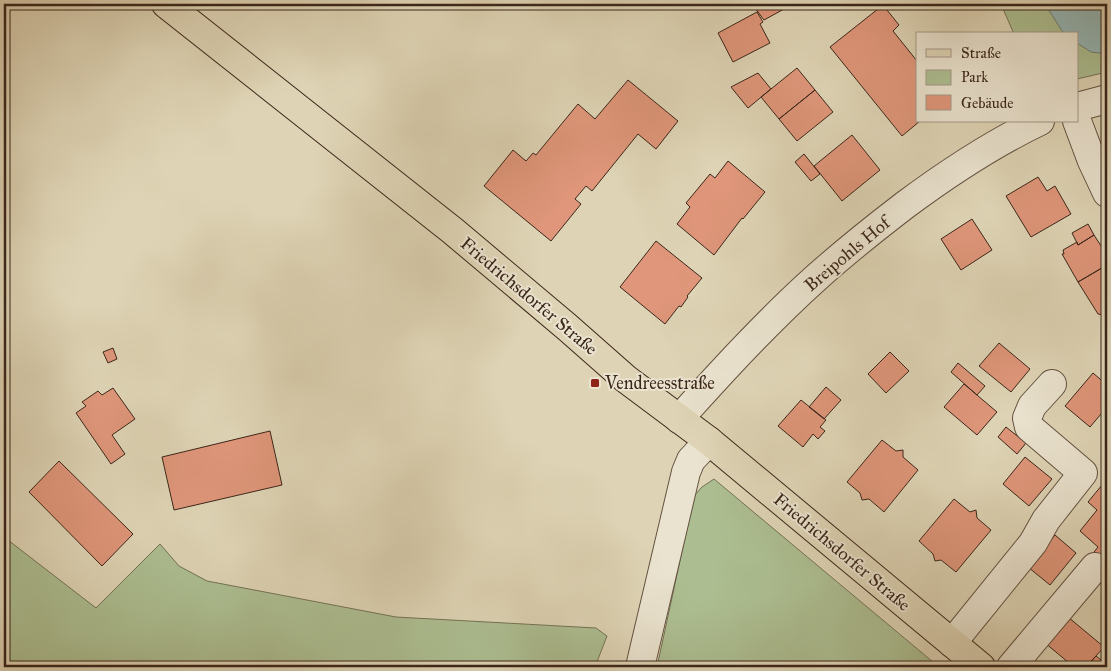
<svg xmlns="http://www.w3.org/2000/svg" width="1111" height="671" viewBox="0 0 1111 671" font-family="'IM FELL Great Primer',serif">
  <style>
    .green { fill: #acbe91; stroke: #747256 }
    .water { fill: #95b7b6; stroke: #717d78 }
    .building { fill: #df967a; stroke: #3b261a }
    .lines { fill: none; stroke-linecap: round; stroke-linejoin: round }
    .minor-casing { stroke: #645241; stroke-width: 30 }
    .major-casing { stroke: #3b261a; stroke-width: 30 }
    .minor { stroke: #eae3cf; stroke-width: 28 }
    .major { stroke: #ded4b5; stroke-width: 28 }
    .poi-dot { fill: #8f2418; stroke: #eae3cf; stroke-width: 2 }
    .labels { text-anchor: middle; stroke-width: 4; stroke-linejoin: round; paint-order: stroke }
    .street-label { font-size: 18px; fill: #3b261a; stroke: #eae3cf }
    .poi-label { font-size: 18px; fill: #3b261a; stroke: #eae3cf; text-anchor: start }
  </style>
  <rect width="100%" height="100%" fill="#ded4b5"/>
  <filter id="stains"><feTurbulence type="fractalNoise" baseFrequency=".004" numOctaves="4"/><feColorMatrix values="0 0 0 0 .2 0 0 0 0 .09 0 0 0 0 .02 0 0 0 .5 -.17"/></filter>
  <radialGradient id="worn" r=".72"><stop offset=".6" stop-color="#630" stop-opacity="0"/><stop offset="1" stop-color="#630" stop-opacity=".3"/></radialGradient>
  <path class="green" d="M1001 4H1107V72L1077 79V34H1014Z
    M714 479 939 667H657L694 496 702 487Z
    M4 537 96 608 160 544 179 566 207 581 396 617 596 628 607 636 595 667H4Z"/>
  <path class="water" d="M1045 4H1107V54L1091 52 1077 43V34H1064Z"/>
  <path class="building" d="M752 4H780L784 9 764 20Z
    M883 5 899 25 893 31 917 61V121H920L902 136 830 47Z
    M757 12 763 22 760 24 770 43 733 62 718 33Z
    M797 68 815 90 779 119 761 97Z
    M758 73 771 89 748 108 731 87Z
    M628 80 678 121 656 149 638 134 592 191 586 186 575 199 581 204 551 241 484 186 513 150 526 161 533 153 536 155 578 104 595 119Z
    M815 90 833 112 797 141 779 119Z
    M852 135 880 170 842 201 814 166Z
    M804 154 820 174 811 181 795 162Z
    M728 161 765 192 743 219 742 218 714 255 677 224 690 207 686 203 710 174 715 178Z
    M1038 177 1047 191 1055 186 1071 214 1031 237 1006 196Z
    M972 219 992 250 961 270 941 239Z
    M1088 224 1094 235 1078 245 1072 233Z
    M1094 235 1107 255V265L1078 282 1062 254H1064L1063 250 1077 242 1078 245Z
    M656 241 702 278 687 296 688 297 681 307 679 306 665 324 620 287Z
    M1107 265V313L1104 315 1098 314 1078 282Z
    M999 343 1030 369 1011 392 979 366Z
    M113 348 117 359 108 363 103 352Z
    M890 352 909 371 886 393 868 374Z
    M958 363 985 386 977 395 951 372Z
    M1093 373 1107 385V407L1090 427 1065 406Z
    M964 384 997 412 977 435 944 407Z
    M826 387 841 400 824 419 809 407Z
    M113 388 135 419 112 435 125 454 111 464 76 413 86 406 82 402 98 391 102 395Z
    M801 400 826 420 820 427 825 431 818 439 813 434 803 447 778 426Z
    M1006 427 1026 443 1017 454 998 437Z
    M270 431 282 485 174 510 162 457Z
    M882 440 896 451 903 450V457L918 470 884 512 869 499 862 500 860 493 847 482Z
    M1025 457 1052 479 1029 506 1003 484Z
    M59 461 133 534 102 566 29 492Z
    M1107 479V555L1103 559 1094 552 1098 547 1080 531 1097 510 1088 502Z
    M954 499 970 512 976 510 977 518 991 530 956 572 941 560 935 561 933 554 919 541Z
    M1055 535 1076 553 1050 585 1028 567Z
    M1068 617 1104 647 1086 667H1074L1045 643Z
    M1096 656 1105 663 1102 667H1086Z"/>
  <g class="lines">
    <defs>
      <path id="minor" d="M1077 107 1107 99
        M1077 121 1092 161 1107 193
        M679 419C723 370 768 321 817 277 845 252 875 228 905 205 948 173 992 144 1040 121
        M952 643 1033 543 1046 520 1083 473 1029 427 1027 418 1032 406 1052 384
        M640 667 686 472 691 460 709 441
        M1011 667 1095 567"/>
      <path id="major" d="M166 4 453 231 567 327 626 379 709 441 981 667"/>
    </defs>
    <use href="#minor" class="minor-casing"/>
    <use href="#major" class="major-casing"/>
    <use href="#minor" class="minor"/>
    <use href="#major" class="major"/>
  </g>
  <rect class="poi-dot" x="590" y="378" width="10" height="10" rx="2.5"/>
  <g class="labels">
    <g class="street-label">
      <text transform="translate(847 254) rotate(-40)" y="6">Breipohls Hof</text>
      <text transform="translate(529 296) rotate(40)" y="6">Friedrichsdorfer Straße</text>
      <text transform="translate(842 552) rotate(40)" y="6">Friedrichsdorfer Straße</text>
    </g>
    <g class="poi-label">
      <text x="605" y="389">Vendreesstraße</text>
    </g>
  </g>
  <rect width="1111" height="671" fill="none" stroke="#ded4b5" stroke-width="20"/>
  <rect x="5" y="5" width="1101" height="661" fill="none" stroke="#3b261a" stroke-width="2.5"/>
  <rect x="10" y="10" width="1091" height="651" fill="none" stroke="#3b261a"/>
  <rect x="916" y="32" width="162" height="90" fill="#eae3cf" stroke="#a49787"/>
  <rect x="926" y="49" width="25" height="8" fill="#ded4b5" stroke="#a49787"/>
  <text x="961" y="58" font-size="15" fill="#3b261a">Straße</text>
  <rect x="926" y="70" width="25" height="15" fill="#acbe91" stroke="#a49787"/>
  <text x="961" y="82" font-size="15" fill="#3b261a">Park</text>
  <rect x="926" y="95" width="25" height="15" fill="#df967a" stroke="#a49787"/>
  <text x="961" y="108" font-size="15" fill="#3b261a">Gebäude</text>
  <rect width="100%" height="100%" filter="url(#stains)"/>
  <rect width="100%" height="100%" fill="url(#worn)"/>
</svg>
